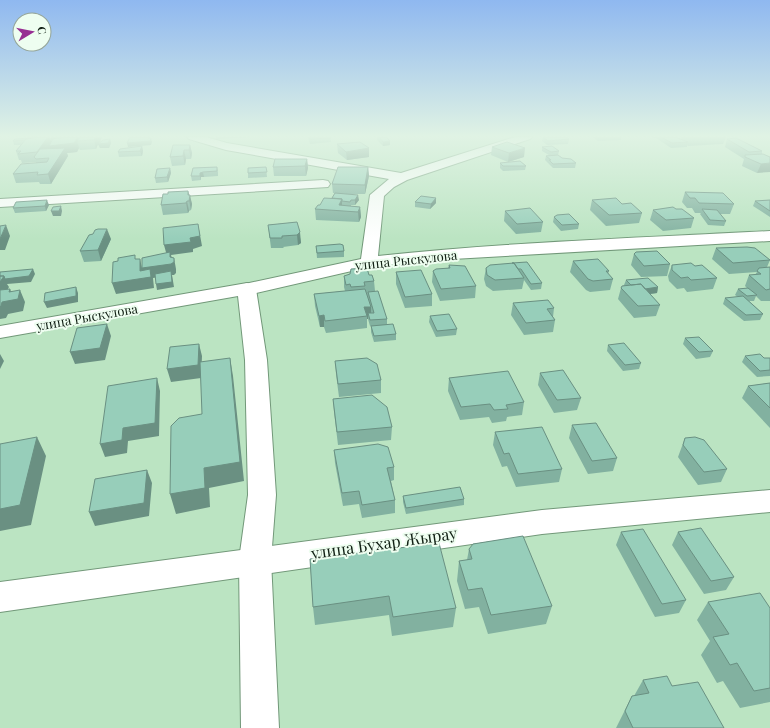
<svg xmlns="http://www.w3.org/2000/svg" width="770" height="728" viewBox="0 0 770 728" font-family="'Playfair Display',serif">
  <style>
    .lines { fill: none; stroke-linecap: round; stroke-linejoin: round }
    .street-casing { stroke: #729879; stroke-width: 2 }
    .secondary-casing { stroke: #729879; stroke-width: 2 }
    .street { fill: #fff; fill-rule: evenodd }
    .secondary { fill: #fff; fill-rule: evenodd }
    .wall { fill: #82b1a0 }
    .shaded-wall { fill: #6a9082 }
    .building { fill: #97ceba; stroke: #6a9082 }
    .labels { text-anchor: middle; stroke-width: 4; stroke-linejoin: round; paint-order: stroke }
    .street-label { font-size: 13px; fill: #101f13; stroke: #eefef0 }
    .near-street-label { font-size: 16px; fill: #101f13; stroke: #eefef0 }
  </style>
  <rect width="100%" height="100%" fill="#bbe4c2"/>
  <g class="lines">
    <defs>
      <path id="street" d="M187 137H206L227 143 401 173 515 137H532L530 139 407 180 394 187 384 196 378 256C508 242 639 238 770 231V241L435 260 369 267 247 295 240 293 238 289 240 285 361 259 370 195 389 179 226 150 189 139Z
        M323 180 328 181 330 184 328 187 0 207V199Z
        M770 490V512L542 534 0 612V582L542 510Z"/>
      <path id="secondary" d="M247 283 254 285 256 289 267 360 276 495 271 560 279 728H241L239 560 248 495 245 360 238 296 0 338V326Z"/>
    </defs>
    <use href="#street" class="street-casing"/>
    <use href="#secondary" class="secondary-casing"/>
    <use href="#street" class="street"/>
    <use href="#secondary" class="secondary"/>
  </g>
  <path class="wall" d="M52 137H102L99 143 110 139 111 143 109 148H100L98 144 96 149 80 150 79 148 77 152 67 153 68 156 51 184H40L39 182 16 183 13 174 36 163V162L22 163 21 160H19L16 151 21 145H14L13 141 31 138 52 141 51 139Z
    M216 137H251L216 139Z
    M308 137H330L331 142 310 144Z
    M377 137H386L390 141V145L383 146 377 140Z
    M543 137 569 139 568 144 547 145 542 141Z
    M593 137H621V140L598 141Z
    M652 137H675L681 139 682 137H726L723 144 688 146 687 145V147L671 148 656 138H654Z
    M727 139 762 151V154L770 157 757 173 742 166 744 159 725 147Z
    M337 144 369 148V157L347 160 338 153Z
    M190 145 192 153 191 159H186L185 165 172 166 170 157Z
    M142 146 143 151 142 156 119 157 118 152Z
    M492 147 524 157 508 162 491 155Z
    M542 147 559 151 558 155 562 158 576 163 575 168H553L545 160 546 156 549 155 542 151Z
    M307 159 308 168 306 176H274L273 167Z
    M500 163 526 166 525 170 503 171 500 168Z
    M217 167 218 172V176L204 177H201V180L192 181 191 176 193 168Z
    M266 167 267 177 248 178V173Z
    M368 167 369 176 365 194H344L359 200 355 205H351V206L360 207 361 217 359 222 316 220 315 209 320 205 332 198 335 193H333L332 184Z
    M170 168 171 173 168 182 156 183 155 178Z
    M188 191 192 204 191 210 189 211 188 213 163 215 161 205Z
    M685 192 734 204 730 214H720L726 221 724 226 708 225 700 214 701 213H695L692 208H687L682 202Z
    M436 198V203L430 209 415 207V202Z
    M592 200 622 204 642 213 639 223 606 226 590 210Z
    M770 200V217L753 206 755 201Z
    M49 205 46 211 15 213 13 208Z
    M676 209 694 218 691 228 663 231 650 220 653 210Z
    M505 211 543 222 541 232 516 234 504 221Z
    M554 217 579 224 578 229 561 231 553 222Z
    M297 222 301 243 298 245 283 247 284 248H271L268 225Z
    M111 239 101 261 84 262 80 251Z
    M316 246 344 251V257L317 258Z
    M716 248 770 260 767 267H770V301H761L756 296 754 301H749L763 314 760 320 744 321 723 304 725 298 738 297 735 295 738 289 747 288 745 286 749 275H755L757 272 729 274 712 259Z
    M634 254 670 264 667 276 641 277 631 265Z
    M573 261 609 271 608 274 613 279 610 290 590 292 586 290 570 272Z
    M512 264 542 283 541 289 531 290 524 280 522 289 493 291 486 286 484 279 486 268Z
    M449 265 476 286 475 298 440 301 432 282 433 271 448 268Z
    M672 265 695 266 717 278 713 289 687 292 684 288 677 289 669 281 668 276Z
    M396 272 432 294V306L405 308 396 284Z
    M369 275 374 281 375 291 387 319V324L396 334V340L374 342 371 332V326H370L368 319H367V328L326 333 324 327H320L315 306 314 294 345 291 344 287V276Z
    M626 280 658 287 657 293 650 294 660 305 656 316 634 318 618 299 621 288 624 285Z
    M513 303 554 308 553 317 555 320 553 332 524 335 511 315Z
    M430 316 457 329 456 335 436 337 429 322Z
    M685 338 713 351 710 357 696 359 683 344Z
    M608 345 641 363 639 369 623 371 607 351Z
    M745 356 764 358H770V376L757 377 742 362Z
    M335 361 381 380V393L339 397 336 374Z
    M540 373 581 398 577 410 554 413 538 385Z
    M449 378 524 402 522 415 507 417 506 421 492 423 489 417 460 420 448 391Z
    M770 383V428L742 398 748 386Z
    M333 399 392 427 391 440 338 445 334 412Z
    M572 425 617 458 613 471 588 474 569 438Z
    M495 432 562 469 559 482 516 487 507 466 502 467 493 445Z
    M685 438 727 469 721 482 698 485 678 457Z
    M334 450 394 467V480L391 481 395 500V513L362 518 359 504 343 506 335 463Z
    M403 496 464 499V505L406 514 403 502Z
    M621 532 686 600 679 613 655 617 616 545Z
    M678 532 734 577 726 590 704 594 672 545Z
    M469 549 552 606 546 624 488 634 479 607 465 609 457 581 459 561 467 560Z
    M310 559 456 608 453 627 392 636 389 615 315 625 313 607Z
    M708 602 770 608V702L740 708 723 681 717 683 701 655 710 641 697 620Z
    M643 680 672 686 724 728H616L632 696H634Z"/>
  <path class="shaded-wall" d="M46 137H50L51 141 66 137H68L69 139 78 137 79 141H77L79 148 77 152 67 153 68 156 51 184 48 174 52 154 49 148 42 158 39 159 37 152Z
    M96 137H102L99 144 110 139 111 143 109 148H100L98 144 96 149 94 140Z
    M149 137H150V139L151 138 152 142 151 145 128 147 127 143 148 138Z
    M390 141V145L383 146V142Z
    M190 145 192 153 191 159 189 150Z
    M142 146 143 151 142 156 140 151Z
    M369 148V157L347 160 346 152Z
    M525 148 524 157 508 162 509 153Z
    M184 150 186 159 185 165 183 156Z
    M307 159 308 168 306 176 305 166Z
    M770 163V172L757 173 761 164Z
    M368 167 369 176 365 194V185Z
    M170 168 171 173 168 182 167 177Z
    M203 172 204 177H201V180L200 176V173Z
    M188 191 190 198V195L192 204 191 210 188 195Z
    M358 195 359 200 355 205V200Z
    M436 198V203L430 209 431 204Z
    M342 199V209L339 205Z
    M47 200 49 205 46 211 45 206Z
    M187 201 189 211 188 213 186 203Z
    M61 206 62 211 61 216H53L51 211Z
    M360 207 361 217 359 222 358 212Z
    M198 224 202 246 193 249V252L171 255 173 263 174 258 176 269V273L174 275H172L174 287 157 290 156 284 172 275 153 278 154 288 116 294 112 283 140 271V259L142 268 167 256 164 245 190 238Z
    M6 225 10 236 5 250H0V239Z
    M107 229 111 239 101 261 98 250Z
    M300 232 301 243 298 245 297 235Z
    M33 269 35 274 31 282 7 284 9 287 3 298 0 291V279L4 276Z
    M76 287 78 293V302L47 308 44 302Z
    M658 287 657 293 642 295 643 289Z
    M10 289 15 300 20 290 25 302 23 311 8 314 6 318 0 319V307L2 302 9 292Z
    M364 307H371V318L368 313V319H367V316Z
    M324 315V327H320L319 316Z
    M107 324 111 336 105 360 75 364 70 352Z
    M199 344 202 356 201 378 171 382 167 369Z
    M0 354 4 361 0 369Z
    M230 358 233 376 244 481 209 488 210 507 176 514 170 494 204 468Z
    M157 378 160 391 159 436 128 441 127 453 105 457 100 444 123 428Z
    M37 437 46 456 31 525 0 531V509Z
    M147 470 152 483 149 516 95 526 89 512Z"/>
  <path class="building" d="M34 137H48L37 152 18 154 21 151H16L26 139 38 137Z
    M52 137H66L51 139Z
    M78 137 74 143 49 146 53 138Z
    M80 137H96L94 140 77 141Z
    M130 137H149L148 138H151L150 141 127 143Z
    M309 137H330L331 138 310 139Z
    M379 137H386L390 141 383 142Z
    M543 137H566L569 139 548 141Z
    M661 137H675L688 142 672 143Z
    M30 138 26 139 25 140 13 141 15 139 31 138Z
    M736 138 762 151 749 152 727 139Z
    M110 139 108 143 98 144 103 140Z
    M360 142 369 148 346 152 337 144Z
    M507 142 525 148 509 153 492 147Z
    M173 145H190L189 150H184L183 156 170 157Z
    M142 146 140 151 118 152 120 149Z
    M552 146 559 151 551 152 542 147Z
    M65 148 48 174 37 175 38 172 13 174 21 164 47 162 49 158 36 159 34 157 40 149Z
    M763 154 770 157V163L761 164 745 157V155Z
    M558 155 562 158 571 159 576 163 553 164 549 160H551L546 156Z
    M275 159H307L305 166 273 167Z
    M520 161 526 166H503L500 163Z
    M217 167V171L203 172 200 173V176H191L193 168Z
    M266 167 267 172 248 173V168Z
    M338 167H368L365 185 332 184Z
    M170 168 167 177 155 178 157 169Z
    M188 191V195H190L189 201H187L186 203 161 205 163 194H168V192Z
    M685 192 723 193 734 204 699 203 695 198H690Z
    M335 193 358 195 355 200H351L350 202 342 201V199L332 198Z
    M421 196 436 198 431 204 415 202Z
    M324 198 342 199 339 205 360 207 358 212 315 209 318 205H320Z
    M616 198 622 204 631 203 642 213 609 215 592 200Z
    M47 200 45 206 13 208 16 202Z
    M770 200V211L755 201Z
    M61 206 59 211H51L53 207Z
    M673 207 676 209H682L694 218 666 220 653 210Z
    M530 208 543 222 517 224 505 211Z
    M702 209 717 210 726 221 710 220Z
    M569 214 579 224 562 225 554 217 557 215Z
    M297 222 300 232 297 235 282 236V238H270L268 225Z
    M198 224 200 236 190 238 191 242 164 245 163 228Z
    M6 225 0 239V226Z
    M98 229H107L98 250 80 251 89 235 93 234 95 230Z
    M340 244 343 245 344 251 317 253 316 246Z
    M747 247 755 248 770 260 733 263 716 248Z
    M657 251 670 264 644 266 634 254 636 252Z
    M170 252V257L174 258V262L171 264 142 268V258Z
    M135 255V259H140V271L150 269 151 277 112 283 113 262 118 261V258Z
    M598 259 609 271H606L613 279 593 281 588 279 573 261Z
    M527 262 542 283 531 284 521 269H518L514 263H512Z
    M514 263 524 278 495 280 487 275 486 268 490 265Z
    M691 263 695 266 702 265 717 278 691 280 688 277 681 278 672 270V265Z
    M449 265 465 266 476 286 441 289 433 271 436 269 450 268Z
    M770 267V289L766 290 749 275 761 274 757 271 759 268Z
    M367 268 369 275H372L374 281 364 282 365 286 351 287 350 284 346 285 344 276 350 274 351 269Z
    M33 269 29 276 5 279 4 276H0V272Z
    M421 270 432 294 405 297 396 272Z
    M171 271 172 282 156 284 155 274Z
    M0 276H4L0 282Z
    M648 278 658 287 645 289 641 284 631 285 626 280Z
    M641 284 660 305 638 306 621 288 622 286Z
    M76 287V296L44 302 45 293Z
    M748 288 757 295 747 296 738 289Z
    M10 289 9 292 20 290 18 299 2 302 1 306 0 307V290Z
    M365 289 371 307H364L367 316 325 321 324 315 319 316 314 294Z
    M378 291 387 319 370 320 368 313H374L368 292Z
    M743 296 763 314 746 315 725 298Z
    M548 300 554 308 547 309 555 320 526 323 513 303Z
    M449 314 457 329 437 331 430 316Z
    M107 324 100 348 70 352 77 328Z
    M393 324 396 334 374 336 371 326Z
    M699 337 713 351 699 352 685 338Z
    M624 343 641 363 625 365 608 345Z
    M199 344 198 365 167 369 170 347Z
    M760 354 764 358H770V370L760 371 745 356Z
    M230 358 240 462 204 468 205 488 170 494 171 426 179 418 202 414 200 362Z
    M367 358 377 364 381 380 338 384 335 361Z
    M563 370 581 398 557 400 540 373Z
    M508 371 524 402 506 405 508 409 494 410 490 404 461 407 449 378Z
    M157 378 155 423 123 428 122 440 100 444 108 386Z
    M770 383V408L748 386Z
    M372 395 387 407 392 427 337 432 333 399Z
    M596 423 617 458 592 461 572 425Z
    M542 427 562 469 518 474 509 453 504 454 495 432Z
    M37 437 20 505 0 509V444Z
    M695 437 704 440 727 469 704 472 683 445 685 438Z
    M378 444 388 447 394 467 387 468 395 500 362 505 359 491 342 493 334 450Z
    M147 470 144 503 89 512 95 479Z
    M460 487 464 499 406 508 403 496Z
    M701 528 734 577 711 581 678 532Z
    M643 529 686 600 662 604 621 532Z
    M523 536 552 606 491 615 482 588 468 590 459 561 472 559 469 549 473 544Z
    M439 543 456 608 393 617 389 596 313 607 310 559Z
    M760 593 770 608V688L754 691 737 663 730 665 713 637 729 634 708 602Z
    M667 676 672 686 698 682 724 728H633L625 711 632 696 649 693 643 680Z"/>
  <linearGradient id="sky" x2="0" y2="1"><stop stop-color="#8fb8f0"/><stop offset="0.57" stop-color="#e0f3e4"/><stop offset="1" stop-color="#e0f3e4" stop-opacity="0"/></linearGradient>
  <rect width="770" height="239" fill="url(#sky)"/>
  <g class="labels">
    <g class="street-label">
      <text transform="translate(406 260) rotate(-6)" y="5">улица Рыскулова</text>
      <text transform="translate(87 317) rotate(-10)" y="5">улица Рыскулова</text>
    </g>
    <g class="near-street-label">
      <text transform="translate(384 543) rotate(-8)" y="6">улица Бухар Жырау</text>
    </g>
  </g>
  <g transform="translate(32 32) rotate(80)"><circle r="19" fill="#eefef0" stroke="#95a598"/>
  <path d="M0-3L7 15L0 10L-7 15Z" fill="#972e92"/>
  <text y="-6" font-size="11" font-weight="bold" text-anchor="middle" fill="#101f13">С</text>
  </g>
</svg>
